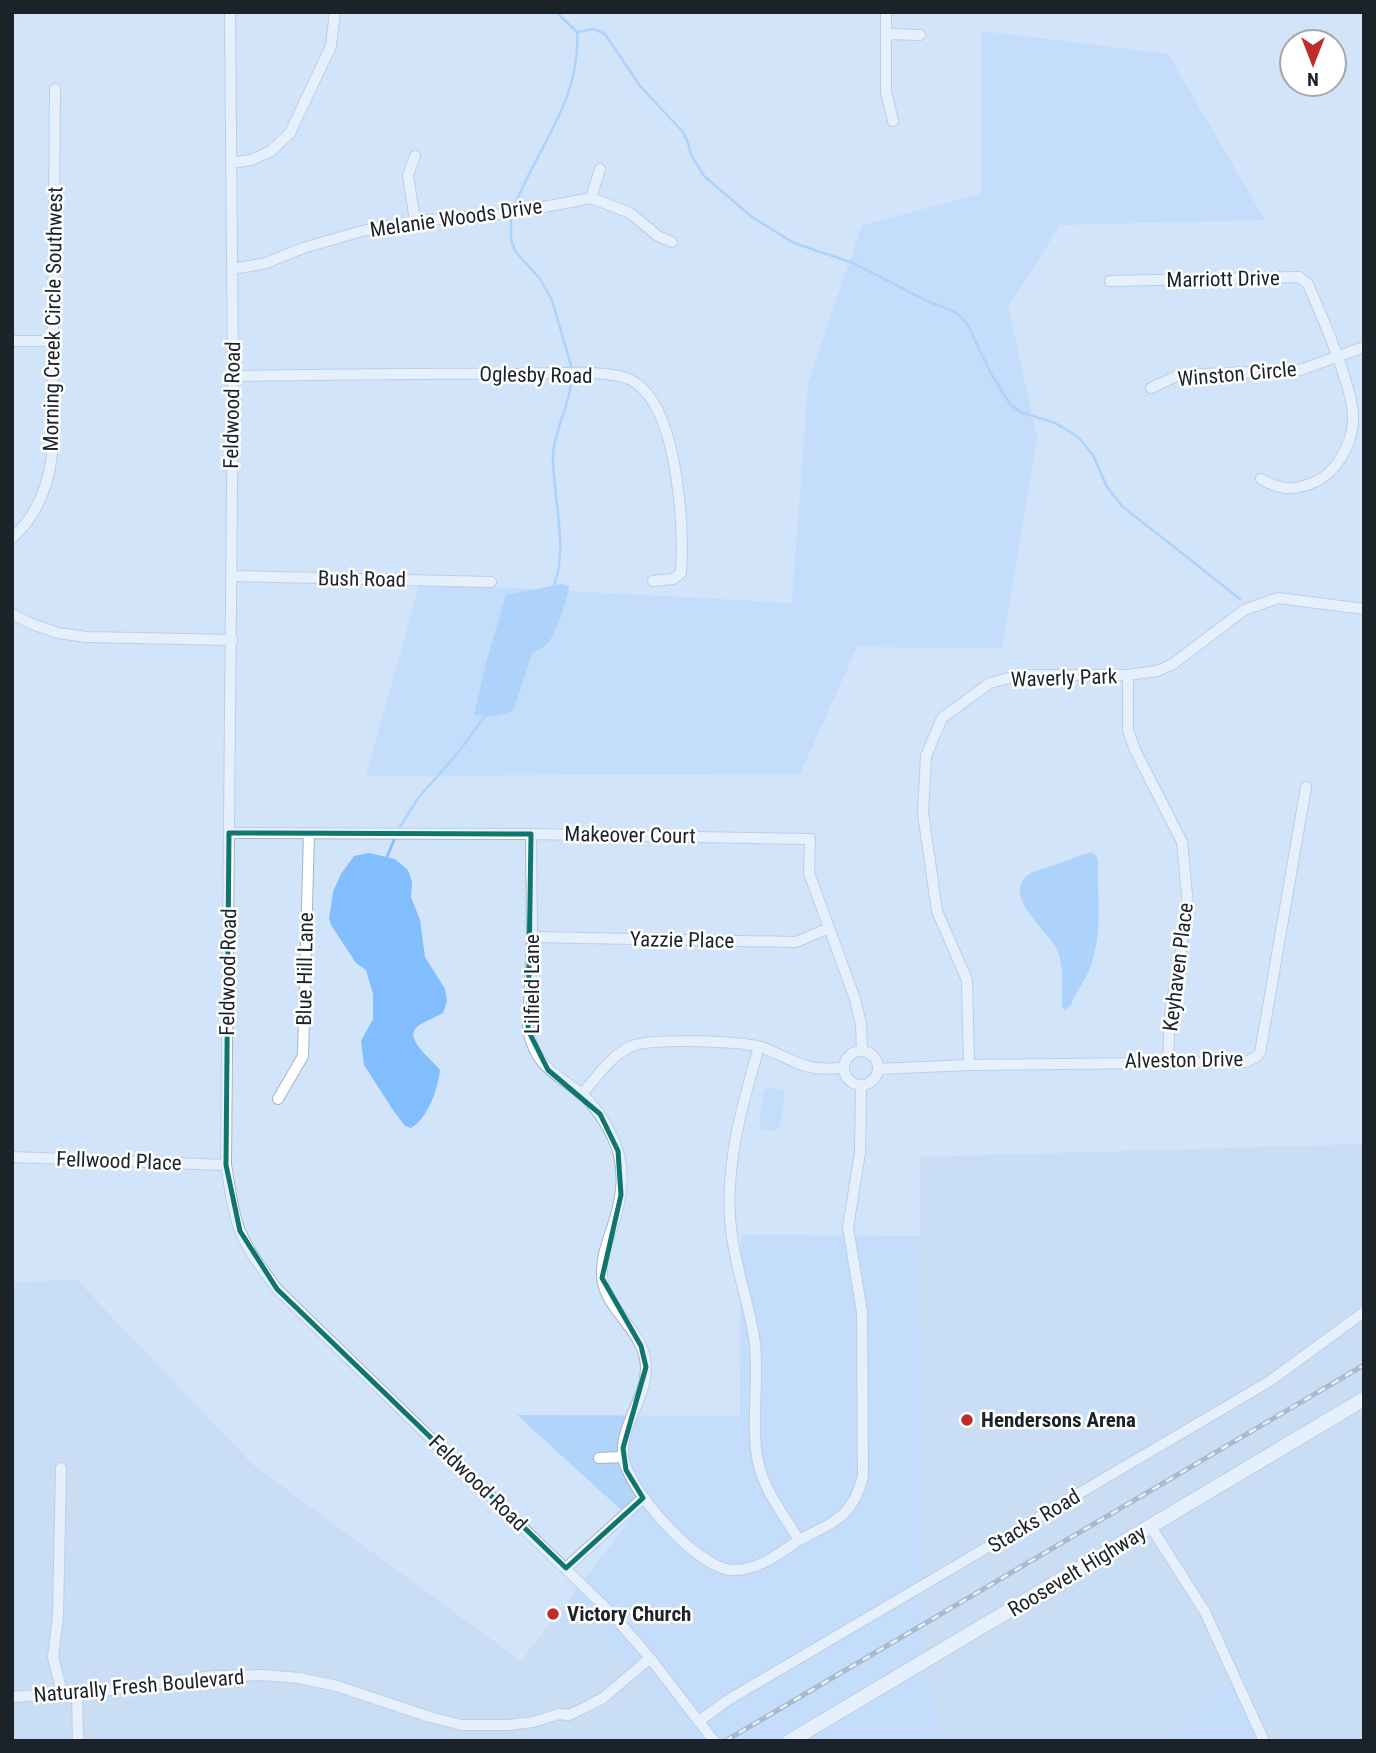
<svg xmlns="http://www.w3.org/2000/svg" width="1376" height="1753" viewBox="0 0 1376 1753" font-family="'Roboto Condensed',sans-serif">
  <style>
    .built { fill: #bed6ef }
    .green { fill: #b1d4fa }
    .water { fill: #82befe }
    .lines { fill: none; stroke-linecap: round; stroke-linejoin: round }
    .stream { stroke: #82befe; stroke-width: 2.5 }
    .minor-casing { stroke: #a3b5c9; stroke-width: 12 }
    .major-casing { stroke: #a3b5c9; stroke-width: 16 }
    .minor { stroke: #fff; stroke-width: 10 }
    .major { stroke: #fff; stroke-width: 14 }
    .rail-casing { stroke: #7a8695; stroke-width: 5 }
    .rail { stroke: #fff; stroke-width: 2.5; stroke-dasharray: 8; stroke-linecap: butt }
    .marked { fill: none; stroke: #0f766e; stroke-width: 5; stroke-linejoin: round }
    .poi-dot { fill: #bd2e2a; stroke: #fff; stroke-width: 2.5 }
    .labels { text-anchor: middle; stroke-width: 5; stroke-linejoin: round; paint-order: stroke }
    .street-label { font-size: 21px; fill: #1c222a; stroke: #fff }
    .poi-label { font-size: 21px; font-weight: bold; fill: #1c222a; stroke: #fff; text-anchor: start }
  </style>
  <rect width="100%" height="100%" fill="#d1e4f9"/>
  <path class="built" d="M1364 1144V1741H1260L1228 1681 1165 1741H945L922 1664 920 1157Z
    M77 1280 253 1465 521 1661 569 1599 699 1741H12V1282Z"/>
  <path class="green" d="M981 31 1168 54 1265 220 1060 225 1008 307 1037 436 1002 648 857 647 800 774 366 776 420 583 792 603 808 384 862 225 982 194Z
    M769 1088 782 1090 785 1094 780 1127 775 1131 762 1129 759 1124 764 1091Z
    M741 1235 920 1236 922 1664 945 1741H699L569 1599 631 1519 517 1415 740 1416Z
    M1229 1681 1260 1741H1165Z"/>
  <path class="water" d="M563 584 569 586C569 595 554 640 546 645 541 649 537 649 532 654L513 711 496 716 474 715 486 663 506 595Z
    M1091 852 1096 855 1098 860C1097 895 1103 931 1091 965 1087 979 1076 991 1071 1005L1065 1010 1062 1007C1062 989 1064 969 1058 952 1050 932 997 893 1031 873Z
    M369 853 395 859 408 870 412 882 411 897 420 920 425 957 445 989 447 1001 443 1013C435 1018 424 1021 417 1027 403 1039 433 1060 440 1070 438 1089 428 1118 411 1128L405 1126 393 1110 364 1065 361 1041 373 1019V994L366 970 356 963 331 925 329 918 333 892 341 874 354 856Z"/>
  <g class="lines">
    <path class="stream" d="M577 32 594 29 605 34 640 86 683 132 688 143 691 155 704 176 752 217 794 243 853 263 927 301 951 310 961 317 969 327 990 372 1010 404 1020 412 1055 423 1077 436 1093 455 1107 487 1122 506 1240 599
      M513 210C536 147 581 103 577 32L556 12
      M511 217V239L515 251 540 279 552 300 572 369
      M554 585C569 549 552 493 553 454 555 427 571 403 572 375
      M398 830 418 798 457 754 485 716
      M387 857 394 840"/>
    <defs>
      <path id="minor" d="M230 12 233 376 226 1165C230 1187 232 1211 240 1231 249 1252 263 1270 277 1289L612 1614 650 1658 714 1741
        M886 12V92L893 121
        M886 34 920 35
        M415 156 408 175 415 221
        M231 163 251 160 271 151 290 133 331 46 335 12
        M591 198 600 169
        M233 269 266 263 303 248 362 231 415 221 512 213 591 198 630 213 658 236 672 242
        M1110 281 1299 277 1308 284C1321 315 1356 392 1353 423 1351 445 1337 471 1317 481 1295 491 1282 491 1261 479
        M12 341H53
        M233 376C329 375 424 373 520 374 552 374 595 369 626 378 630 379 636 383 640 386 678 419 684 525 681 573L673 579 653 581
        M1151 388 1179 375 1300 370 1364 347
        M12 538C37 516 48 487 52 455L55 89
        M232 576 491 582
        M12 614 32 624 58 633 87 637 232 640
        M1128 675V730L1135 750 1182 842 1188 907 1170 1015 1168 1061
        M229 833 531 834 810 839 809 873 855 999 861 1024 862 1051
        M531 834 532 937 528 1030C536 1067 554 1072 580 1093 597 1106 614 1135 619 1155 625 1180 620 1204 612 1228 607 1243 601 1259 602 1275 603 1307 639 1327 645 1358 652 1393 620 1422 623 1456 627 1489 698 1569 732 1570 757 1571 779 1554 799 1540
        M532 937 796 942 829 928
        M759 1047C742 1105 724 1167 731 1229 735 1268 750 1305 755 1344 759 1381 750 1431 759 1466 766 1493 785 1517 799 1540 834 1522 853 1517 863 1476L862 1312 848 1227 860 1153 861 1086
        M844 1068a17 17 0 1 1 34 0a17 17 0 1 1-34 0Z
        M969 1065 967 980 937 911 923 813 926 756 942 718 990 683 1021 675H1128L1157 671 1173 664 1244 610 1278 598 1364 609
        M878 1069 969 1065 1246 1062 1256 1057 1260 1053 1306 787
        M582 1094C596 1078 612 1054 632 1046 653 1038 739 1041 761 1047 779 1053 797 1066 816 1068 825 1069 834 1068 843 1068
        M278 1099 303 1056 309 833
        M12 1157 226 1165
        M599 1458 623 1457
        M61 1468 58 1616 53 1657 62 1693
        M1151 1527 1205 1612 1264 1741
        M566 1568 643 1498
        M77 1693 78 1741
        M12 1697 102 1691 214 1676 262 1675 299 1678 337 1686 430 1717 462 1725H509L533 1722 559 1714 569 1715 588 1706 603 1698 650 1658
        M699 1721 728 1700 1270 1381 1364 1312"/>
      <path id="major" d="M790 1741 1364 1399"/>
    </defs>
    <use href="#minor" class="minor-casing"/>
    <use href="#major" class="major-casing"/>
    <use href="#minor" class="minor"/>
    <use href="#major" class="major"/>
    <defs>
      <path id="rail" d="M725 1741 1364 1365"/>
    </defs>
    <use href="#rail" class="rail-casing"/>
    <use href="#rail" class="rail"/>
  </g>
  <path d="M0 0H1376V1753H0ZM229 833 531 834 528 1030 548 1070 600 1114 618 1151 621 1195 602 1278 641 1346 646 1367 623 1448 626 1470 643 1498 566 1568 277 1289 240 1231 226 1165Z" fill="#d1e4f9" fill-opacity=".55" fill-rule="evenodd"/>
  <path class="marked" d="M229 833 531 834 528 1030 548 1070 600 1114 618 1151 621 1195 602 1278 641 1346 646 1367 623 1448 626 1470 643 1498 566 1568 277 1289 240 1231 226 1165Z"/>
  <g class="poi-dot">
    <circle cx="967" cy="1420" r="7"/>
    <circle cx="553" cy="1614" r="7"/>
  </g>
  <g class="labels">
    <g class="street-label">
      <text transform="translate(456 218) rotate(-8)" y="7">Melanie Woods Drive</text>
      <text transform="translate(1223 279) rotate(-1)" y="7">Marriott Drive</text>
      <text transform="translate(53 319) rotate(-89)" y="7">Morning Creek Circle Southwest</text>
      <text transform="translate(1237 374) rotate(-5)" y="7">Winston Circle</text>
      <text transform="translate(536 375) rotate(1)" y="7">Oglesby Road</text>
      <text transform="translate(232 405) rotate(-89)" y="7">Feldwood Road</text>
      <text transform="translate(362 579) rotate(1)" y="7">Bush Road</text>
      <text transform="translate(1064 678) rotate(-2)" y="7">Waverly Park</text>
      <text transform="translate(630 835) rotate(1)" y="7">Makeover Court</text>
      <text transform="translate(682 940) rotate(1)" y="7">Yazzie Place</text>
      <text transform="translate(1178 967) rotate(-83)" y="7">Keyhaven Place</text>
      <text transform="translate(305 969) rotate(-89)" y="7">Blue Hill Lane</text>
      <text transform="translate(228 972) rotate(-89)" y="7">Feldwood Road</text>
      <text transform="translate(532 984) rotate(-90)" y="7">Lilfield Lane</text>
      <text transform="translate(1184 1060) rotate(-1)" y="7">Alveston Drive</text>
      <text transform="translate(119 1161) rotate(2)" y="7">Fellwood Place</text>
      <text transform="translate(478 1483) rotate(44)" y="7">Feldwood Road</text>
      <text transform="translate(1034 1521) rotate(-31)" y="7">Stacks Road</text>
      <text transform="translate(1077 1571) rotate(-31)" y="7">Roosevelt Highway</text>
      <text transform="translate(139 1686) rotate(-5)" y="7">Naturally Fresh Boulevard</text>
    </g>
    <g class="poi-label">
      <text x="981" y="1427">Hendersons Arena</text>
      <text x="567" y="1621">Victory Church</text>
    </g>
  </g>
  <rect width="1376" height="1753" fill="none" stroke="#1c222a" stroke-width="28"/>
  <g transform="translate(1313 63) rotate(180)"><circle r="33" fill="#ffffff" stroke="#a4a7aa" stroke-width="2"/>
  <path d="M0-5L12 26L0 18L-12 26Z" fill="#bd2e2a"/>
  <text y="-10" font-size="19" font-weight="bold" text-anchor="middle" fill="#1c222a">N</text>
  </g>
</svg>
